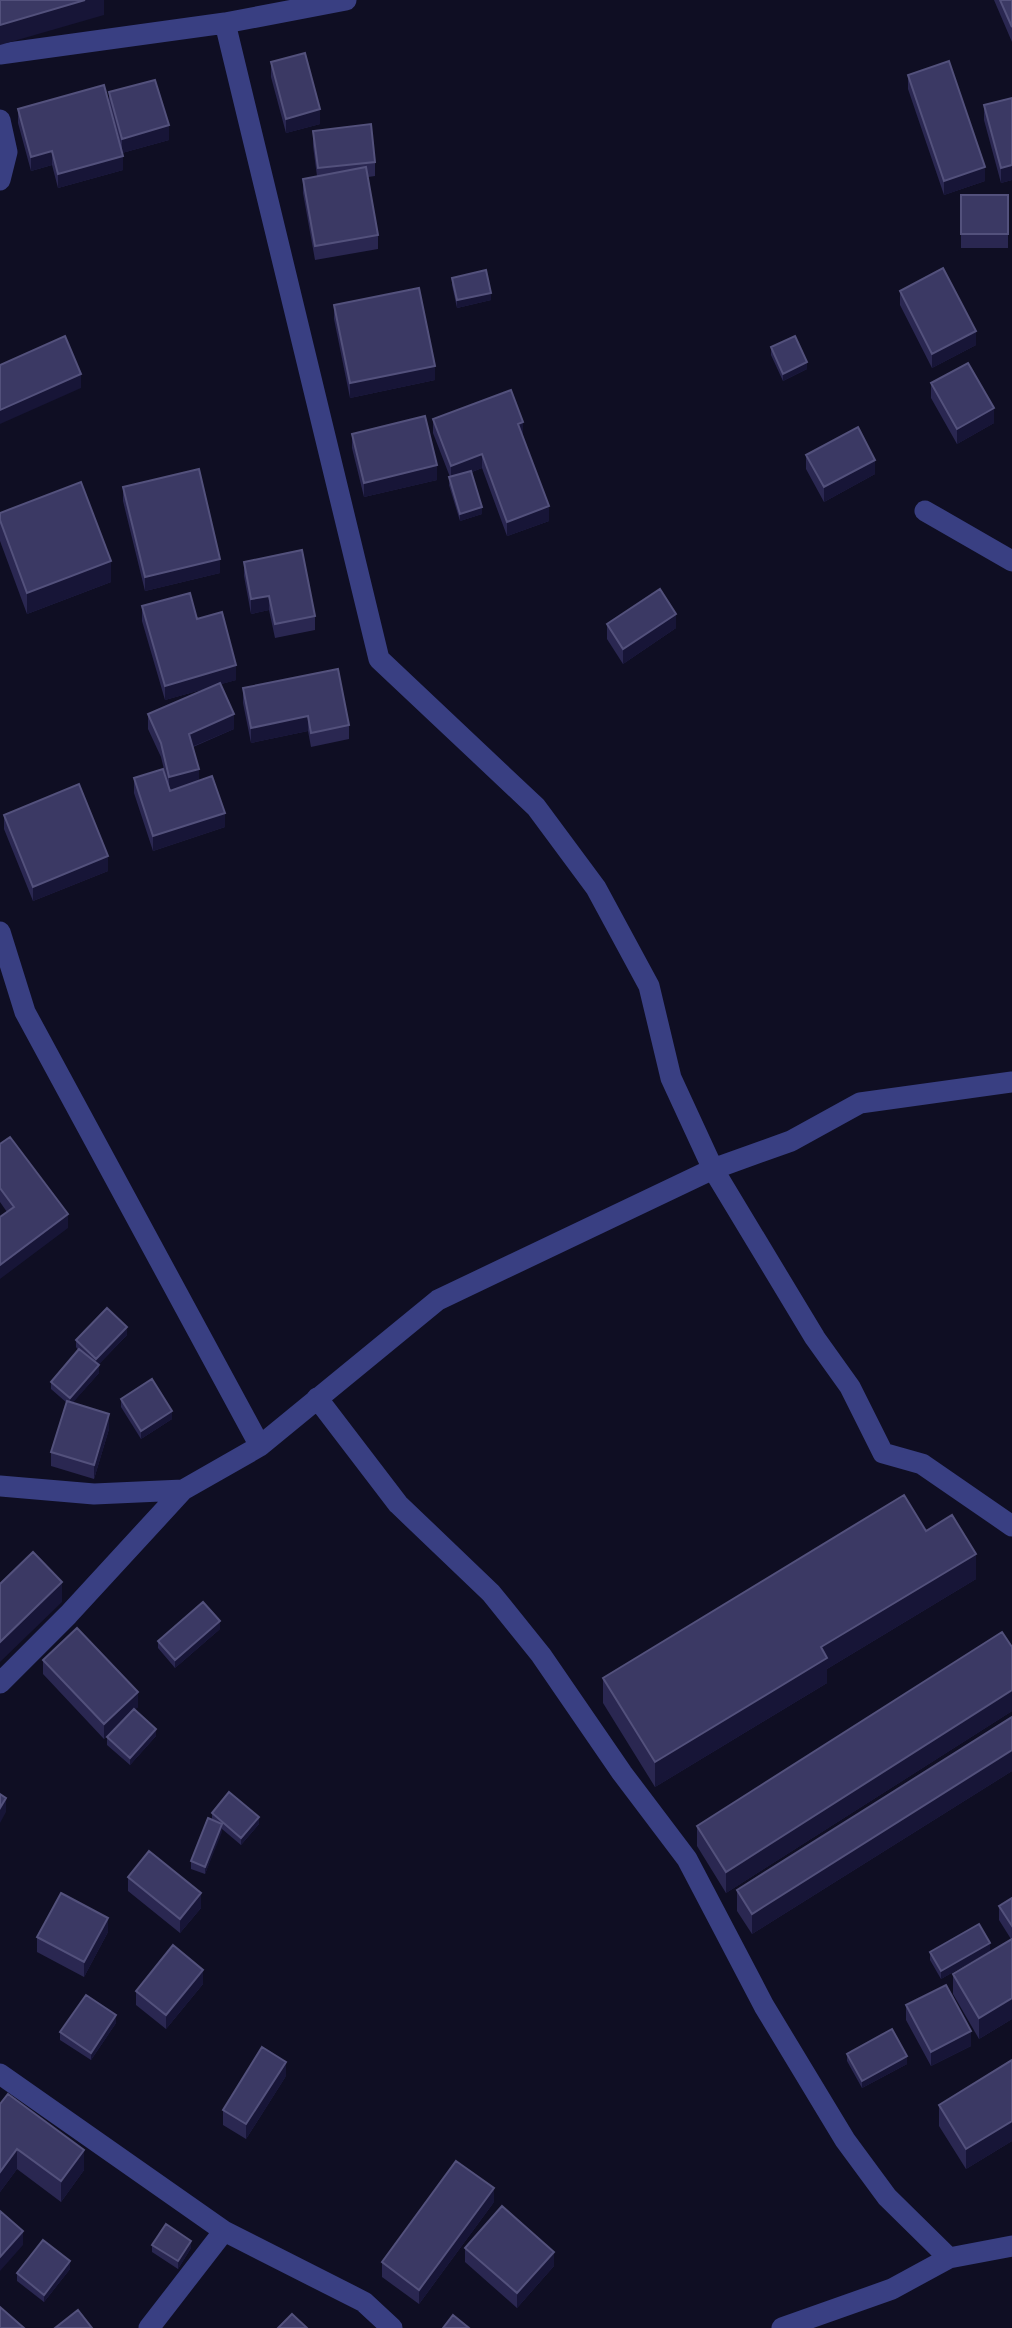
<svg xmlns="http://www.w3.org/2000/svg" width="1012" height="2328" viewBox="0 0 1012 2328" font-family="Figtree,sans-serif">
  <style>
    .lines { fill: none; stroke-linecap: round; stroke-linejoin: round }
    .street { stroke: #393f82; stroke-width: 21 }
    .wall { fill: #2a2751 }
    .shaded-wall { fill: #171537 }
    .building { fill: #3b3964; stroke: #53517c; stroke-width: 2 }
  </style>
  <rect width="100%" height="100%" fill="#0f0e23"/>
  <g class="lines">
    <path class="street" d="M225 23 379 659 536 807 596 888 649 986 671 1078 713 1169 815 1338 850 1387 883 1453 922 1464 1012 1526
      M0 54 225 23 346 0
      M0 120 7 152 0 180
      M925 511 1012 561
      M0 932 25 1012 260 1446
      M317 1398 398 1504 491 1593 541 1655 622 1773 687 1859 764 2006 845 2140 887 2197 949 2258
      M0 1486 94 1494 183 1490
      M0 1683 68 1615 183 1490 260 1446 438 1300 713 1169 791 1141 860 1103 1012 1082
      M0 2074 224 2231 364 2302 392 2328
      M149 2328 224 2231
      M782 2328 892 2289 949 2258 1012 2246"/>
  </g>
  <path class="wall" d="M994 0H1012V42Z
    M271 62 320 124 286 133 271 77Z
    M908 75 985 181 944 195 908 89Z
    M109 92 169 140 122 153 123 170 58 188 52 165 31 171 18 123V109L109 105Z
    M1012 98V180L1001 183 984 120V105Z
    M313 131 375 162V176L368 177 378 235V249L315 260 303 193V179L317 176 313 146Z
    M961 195H1008V248H961Z
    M452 278 491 300 457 308 452 285Z
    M900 291 976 345 932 368 900 305Z
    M334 305 435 380 350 398 334 319Z
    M771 347 807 369 783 381 771 355Z
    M931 383 994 423 957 444 931 398Z
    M433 419 523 436 549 521 507 536 482 468 472 472 482 514 460 521 449 485 450 477 433 433Z
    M352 434 437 480 364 497 352 448Z
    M806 455 875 474 824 502 806 469Z
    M123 487 220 573 145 591 123 501Z
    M0 513 111 582 27 614 0 541Z
    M244 562 315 616V630L275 638 269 610 251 614 244 576Z
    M142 606 197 619 236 680 221 684 234 729 193 747 199 781 225 827 153 851 134 793V778L167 782 161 757 148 729V714L215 686 165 700 142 621Z
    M607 624 676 628 623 664 607 639Z
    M243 688 349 725V739L311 747 308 731 251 743 243 703Z
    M4 815 108 871 33 901 4 829Z
    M0 1144 68 1228 7 1212 0 1202Z
    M127 1335 98 1365 99 1373 72 1403 109 1429 94 1479 51 1466V1452L67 1403 51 1389V1382L78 1350 76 1347V1340Z
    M121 1399 172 1419 141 1439 121 1407Z
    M926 1531 976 1579 827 1669V1683L655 1787 603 1703V1678Z
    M220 1629 175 1668 158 1648V1641Z
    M1012 1647V1711L726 1893 697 1846V1826Z
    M43 1660 138 1707 135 1709 156 1736 130 1765 107 1745V1737L120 1724 104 1739 43 1674Z
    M1012 1717V1771L752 1934 737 1911V1890Z
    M212 1813 259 1824 241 1845 222 1829 205 1874 191 1869V1861L212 1820Z
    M128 1877 201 1908 180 1933 128 1891Z
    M1012 1898V2019L979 2039 953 1994V1974L1011 1939 999 1920V1906Z
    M108 1932 84 1977 37 1952V1937Z
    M990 1951 941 1979 930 1960V1952Z
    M203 1984 166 2029 136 2005V1991Z
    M906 2005 971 2046 931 2066 906 2020Z
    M116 2023 91 2060 60 2040V2032Z
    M847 2054 907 2064 862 2088 847 2061Z
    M1012 2060V2141L966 2169 939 2126V2105Z
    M286 2076 246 2139 223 2125V2110Z
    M0 2104 84 2170 61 2202 17 2169 0 2192Z
    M494 2202 419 2304 382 2277V2262Z
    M152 2245 191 2248 178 2269 152 2252Z
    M465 2248 554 2266 517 2308 465 2262Z
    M70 2269 44 2302 17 2281V2273Z"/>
  <path class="shaded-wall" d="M85 0H104V15L0 45V25Z
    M320 109V124L286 133V119Z
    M169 125V140L122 153V139Z
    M52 151V165L31 171V157Z
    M123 156V170L58 188V174Z
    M1012 165V180L1001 183V168Z
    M985 167V181L944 195V181Z
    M491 293V300L457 308V300Z
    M976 331V345L932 368V354Z
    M807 362V369L783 381V374Z
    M435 366V380L350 398V383Z
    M81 374V388L0 424V410Z
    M994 408V423L957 444V429Z
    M523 422V436L518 424Z
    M482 454V468L451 480V466Z
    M875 460V474L824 502V487Z
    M437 465V480L364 497V483Z
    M549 506V521L507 536V522Z
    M482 507V514L460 521V514Z
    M220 559V573L145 591V577Z
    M111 561V582L27 614V593Z
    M269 596V610L251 614V599Z
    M676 614V628L623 664V649Z
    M236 665V680L165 700V686Z
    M234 714V729L189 748V734Z
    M308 716V731L251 743V728Z
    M199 769V783L169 792V777Z
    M225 813V827L153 851V836Z
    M108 856V871L33 901V887Z
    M68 1214V1228L0 1279V1265Z
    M127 1327V1335L96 1367V1359Z
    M99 1365V1373L70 1406V1398Z
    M172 1411V1419L141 1439V1431Z
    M109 1414V1429L94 1479V1465Z
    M976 1554V1579L827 1669V1683L655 1787V1762L821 1647Z
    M62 1582V1602L0 1662V1642Z
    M220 1621V1629L175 1668V1660Z
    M1012 1690V1711L726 1893V1872Z
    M138 1692V1707L104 1739V1724Z
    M156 1729V1736L130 1765V1758Z
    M1012 1750V1771L752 1934V1914Z
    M6 1798V1812L0 1823V1808Z
    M259 1817V1824L241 1845V1838Z
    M222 1824V1832L205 1874V1867Z
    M201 1893V1908L180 1933V1919Z
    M108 1918V1932L84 1977V1962Z
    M990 1943V1951L941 1979V1971Z
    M203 1970V1984L166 2029V2015Z
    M1012 1998V2019L979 2039V2018Z
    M116 2015V2023L91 2060V2053Z
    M971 2031V2046L931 2066V2052Z
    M907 2056V2064L862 2088V2081Z
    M286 2062V2076L246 2139V2124Z
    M1012 2121V2141L966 2169V2149Z
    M17 2149V2169L0 2192V2172Z
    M84 2150V2170L61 2202V2181Z
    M494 2188V2202L419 2304V2290Z
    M23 2231V2245L0 2271V2257Z
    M191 2241V2248L178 2269V2261Z
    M554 2252V2266L517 2308V2293Z
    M70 2261V2269L44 2302V2295Z"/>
  <path class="building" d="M0 0H85L0 25Z
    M1000 0H1012V27Z
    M305 53 320 109 286 119 271 62Z
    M949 61 985 167 944 181 908 75Z
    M155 80 169 125 122 139 109 92Z
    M104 85 123 156 58 174 52 151 31 157 18 109Z
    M1012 98V165L1001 168 984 105Z
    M371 124 375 162 318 168 313 131Z
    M366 167 378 235 315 246 303 179Z
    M961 195H1008V234H961Z
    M943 268 976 331 932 354 900 291Z
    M486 270 491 293 457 300 452 278Z
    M419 288 435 366 350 383 334 305Z
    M65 336 81 374 0 410V365Z
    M795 336 807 362 783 374 771 347Z
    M968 363 994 408 957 429 931 383Z
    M511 390 523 422 518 424 549 506 507 522 482 454 451 466 433 419Z
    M425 416 437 465 364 483 352 434Z
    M858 427 875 460 824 487 806 455Z
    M199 469 220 559 145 577 123 487Z
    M471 471 482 507 460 514 449 477Z
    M81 482 111 561 27 593 0 520V513Z
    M302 550 315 616 275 624 269 596 251 599 244 562Z
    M660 589 676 614 623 649 607 624Z
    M190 593 197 619 222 612 236 665 165 686 142 606Z
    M338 669 349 725 311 733 308 716 251 728 243 688Z
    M220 683 234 714 189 734 199 769 169 777 161 743 148 714Z
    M163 769 170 791 212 776 225 813 153 836 134 778Z
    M79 784 108 856 33 887 4 815Z
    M10 1137 68 1214 0 1265V1217L14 1207 0 1188V1144Z
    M107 1308 127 1327 96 1359 76 1340Z
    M79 1349 99 1365 70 1398 51 1382Z
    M152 1379 172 1411 141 1431 121 1399Z
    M67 1401 109 1414 94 1465 51 1452Z
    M904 1495 926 1531 952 1515 976 1554 821 1647 827 1658 655 1762 603 1678Z
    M33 1552 62 1582 0 1642V1584Z
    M203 1602 220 1621 175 1660 158 1641Z
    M77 1628 138 1692 104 1724 43 1660Z
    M1002 1632 1012 1647V1690L726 1872 697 1826Z
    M134 1709 156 1729 130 1758 107 1737Z
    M1012 1717V1750L752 1914 737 1890Z
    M229 1792 259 1817 241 1838 212 1813Z
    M0 1794 6 1798 0 1808Z
    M208 1818 222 1824 205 1867 191 1861Z
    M149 1851 201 1893 180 1919 128 1877Z
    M61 1893 108 1918 84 1962 37 1937Z
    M1012 1898V1926L999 1906Z
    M979 1924 990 1943 941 1971 930 1952Z
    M1012 1939V1998L979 2018 953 1974Z
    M173 1945 203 1970 166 2015 136 1991Z
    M946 1985 971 2031 931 2052 906 2005Z
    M86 1995 116 2015 91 2053 60 2032Z
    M892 2029 907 2056 862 2081 847 2054Z
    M262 2047 286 2062 246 2124 223 2110Z
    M1012 2060V2121L966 2149 939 2105Z
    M8 2094 84 2150 61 2181 17 2149 0 2172V2104Z
    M456 2161 494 2188 419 2290 382 2262Z
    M502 2206 554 2252 517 2293 465 2248Z
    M0 2211 23 2231 0 2257Z
    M166 2224 191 2241 178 2261 152 2245Z
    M43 2240 70 2261 44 2295 17 2273Z
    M0 2307 24 2328H0Z
    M78 2310 92 2328H55Z
    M292 2314 307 2328H278Z
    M453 2315 469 2328H443Z"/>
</svg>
